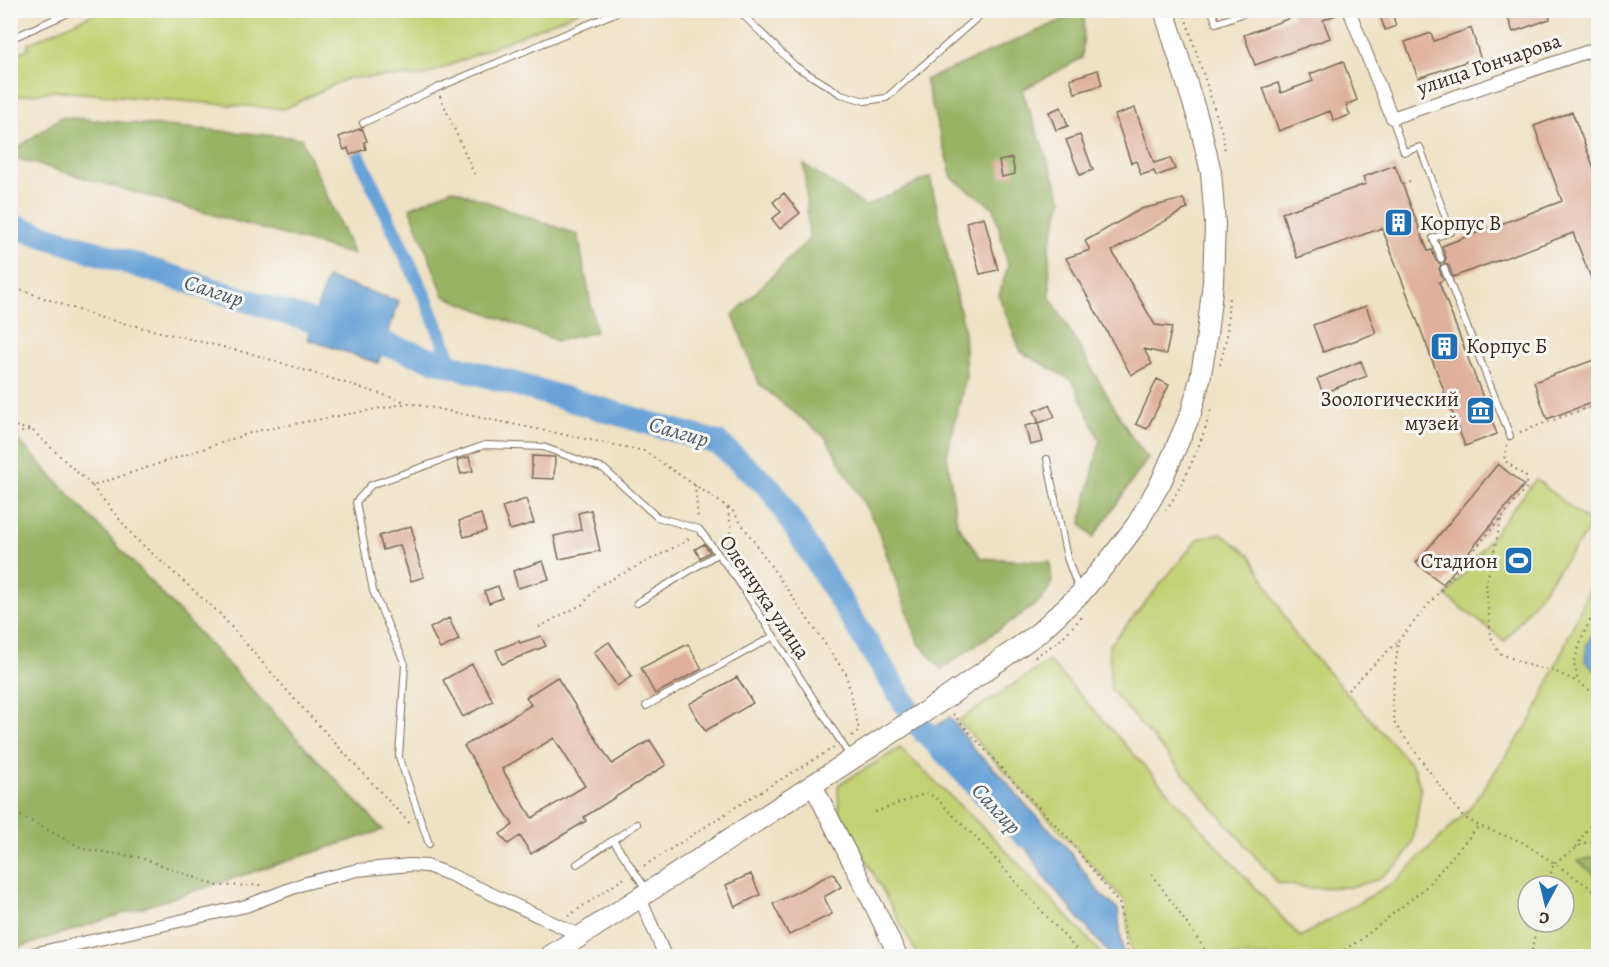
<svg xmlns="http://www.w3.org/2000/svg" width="1609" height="967" viewBox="0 0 1609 967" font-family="Alegreya,serif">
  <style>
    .green { fill: #c2d173; stroke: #7e7e48; stroke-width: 1.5; fill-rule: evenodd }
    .forest { fill: #99b365; stroke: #6a6e42; stroke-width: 1.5 }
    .water { fill: #67a2d7; stroke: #51667a; stroke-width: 1.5 }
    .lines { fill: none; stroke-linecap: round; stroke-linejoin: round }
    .canal { stroke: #67a2d7; stroke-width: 14 }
    .river { stroke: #67a2d7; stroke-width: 24 }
    .building { fill: #dfb09c; fill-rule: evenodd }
    .service-casing { stroke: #7a6a58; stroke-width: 8 }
    .minor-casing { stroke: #7a6a58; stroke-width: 14 }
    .secondary-casing { stroke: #7a6a58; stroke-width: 20 }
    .primary-casing { stroke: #7a6a58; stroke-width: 22 }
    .path { stroke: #7a6a58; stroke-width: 2; stroke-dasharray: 1.5 4.5; stroke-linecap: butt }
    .service { stroke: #fff; stroke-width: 6 }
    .minor { stroke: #fff; stroke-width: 12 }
    .secondary { stroke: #fff; stroke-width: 18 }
    .primary { stroke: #fff; stroke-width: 20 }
    .labels { text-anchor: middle; stroke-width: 6; stroke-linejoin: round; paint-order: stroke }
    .street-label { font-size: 21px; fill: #3b2a1e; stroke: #f6f6f2 }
    .poi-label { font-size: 21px; fill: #3b2a1e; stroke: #f6f6f2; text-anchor: start }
    .water-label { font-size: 22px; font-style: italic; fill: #4d5a68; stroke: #f6f6f2 }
  </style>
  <rect width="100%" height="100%" fill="#f6f6f2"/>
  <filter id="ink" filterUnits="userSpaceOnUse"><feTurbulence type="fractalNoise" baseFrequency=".0167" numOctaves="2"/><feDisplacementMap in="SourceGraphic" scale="12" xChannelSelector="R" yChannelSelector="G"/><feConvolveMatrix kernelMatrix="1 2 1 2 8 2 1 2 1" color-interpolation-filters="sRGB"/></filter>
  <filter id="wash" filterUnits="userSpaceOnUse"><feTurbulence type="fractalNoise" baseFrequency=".008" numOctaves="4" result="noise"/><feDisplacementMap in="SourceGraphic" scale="24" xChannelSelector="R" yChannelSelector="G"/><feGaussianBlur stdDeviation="1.35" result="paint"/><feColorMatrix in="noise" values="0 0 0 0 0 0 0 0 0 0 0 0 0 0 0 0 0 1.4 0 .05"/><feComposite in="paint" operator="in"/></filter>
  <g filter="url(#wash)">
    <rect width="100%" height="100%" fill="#efe1c4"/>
    <path class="green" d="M102 10H580V11L424 76 348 78 284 109 56 91 11 97V54L12 56 29 48 27 44Z
      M1536 479 1592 525 1505 641 1446 596Z
      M1221 533 1251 556 1295 635 1414 768 1421 790 1413 841 1402 861 1377 880 1349 887 1309 888 1278 883 1111 690 1109 646 1198 539Z
      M1598 569V956H1131L1125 901 958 721 1049 661 1300 937 1396 881 1469 809 1533 717ZM1528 886H1564V922H1528Z
      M900 748 997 841 1104 956H918L839 810 838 785Z"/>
    <path class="forest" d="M1083 11H1085L1082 58 1022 90 1062 200 1049 248 1050 297 1131 436 1148 458 1093 538 1081 523 1100 441 1073 381 1021 352 999 296 1008 265 994 208 952 178 925 80Z
      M61 117 301 138 354 255 11 157V153Z
      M804 164 865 206 930 177 964 328 966 376 947 455 957 524 981 558 1050 562 1052 582 1041 601 941 669 918 642 876 525 826 438 759 384 733 315 809 239Z
      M452 189 578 235 596 332 557 341 444 296 410 208Z
      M11 432 383 830 11 950Z
      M1598 856V877L1578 861Z"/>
    <path class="water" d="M327 278 399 301 378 363 307 339Z
      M1598 626V672L1585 661 1587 644Z
      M950 717 976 752 1003 777 1022 801 1064 844 1101 895 1118 909 1123 956H1111L1045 878 981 777 941 746 916 740Z"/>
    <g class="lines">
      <path class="canal" d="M358 154 426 299 453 366"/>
      <path class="river" d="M10 225 453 366 718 443 771 489 917 723 1025 836"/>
    </g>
    <g id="blocks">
      <path class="building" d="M1291 10H1341V13L1323 20 1330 38 1255 65 1244 35 1293 17Z
        M1378 10H1391L1396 26 1385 30Z
        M1505 10H1547L1550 19 1513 32Z
        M1471 28 1480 57 1418 78 1405 42 1431 33 1434 41Z
        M1343 61 1357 100 1346 105 1350 115 1334 121 1330 111 1279 131 1263 88 1278 83 1281 93 1313 81 1310 74Z
        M1098 70 1102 85 1075 93 1070 79Z
        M1061 107 1068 126 1056 130 1049 112Z
        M1135 108 1154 163 1170 158 1175 169 1156 176 1154 171 1141 175 1136 161 1131 163 1115 115Z
        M1572 112 1599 181V298L1573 233 1453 277 1449 266 1444 263 1446 258 1442 246 1562 201 1534 126Z
        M362 128 367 141 364 142 366 149 350 155 348 148 344 150 339 137Z
        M1080 135 1093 170 1080 175 1066 140Z
        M1012 158 1015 174 1002 177 999 161Z
        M1395 165 1428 251 1432 250 1436 261 1441 264 1439 269 1443 280 1439 282 1497 434 1465 446 1382 228 1297 258 1282 213 1366 184 1363 177Z
        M784 193 800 213 780 229 772 219 781 212 773 202Z
        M1183 199 1188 208 1112 251 1155 325 1172 327 1166 354 1144 349 1152 364 1131 375 1066 258 1090 250 1085 241 1141 209Z
        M984 217 998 270 980 274 966 222Z
        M1366 306 1376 333 1323 352 1313 325Z
        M1599 358V400L1547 419 1534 382Z
        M1361 361 1367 376 1323 393 1317 379Z
        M1157 379 1169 385 1147 429 1136 424Z
        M1049 405 1055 417 1039 423 1034 411Z
        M1038 423 1043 442 1030 445 1025 426Z
        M532 456 555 457 554 479 532 478Z
        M469 457 473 471 461 474 457 460Z
        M1498 464 1524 485 1443 584 1416 563Z
        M526 499 534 523 510 530 502 507Z
        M591 510 600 551 559 559 554 536 581 530 578 513Z
        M481 514 486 531 464 537 459 521Z
        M411 526 415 540 413 541 424 577 411 581 400 545 383 550 379 536Z
        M704 544 710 552 700 558 695 549Z
        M543 561 549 579 518 588 513 571Z
        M498 586 502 598 489 603 484 591Z
        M449 618 459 640 440 649 430 628Z
        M541 636 546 646 502 664 496 650 519 641 520 643Z
        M609 642 632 676 617 686 594 652Z
        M688 644 702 669 655 694 641 668Z
        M472 664 493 701 463 717 443 680Z
        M557 677 612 764 650 740 666 765 584 817 586 821 531 854 520 836 508 844 500 834 513 825 464 746 531 705 526 697ZM554 738 585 786 532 818 502 769Z
        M737 677 753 703 705 731 689 704Z
        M833 873 841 887 824 897 832 914 789 935 773 904Z
        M751 874 760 895 735 907 726 885Z"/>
    </g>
  </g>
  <g filter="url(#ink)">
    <use href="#blocks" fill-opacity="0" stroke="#7a6a58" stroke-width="1.5"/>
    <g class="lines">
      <defs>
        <path id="service" d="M738 10 795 66 841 94 865 101 886 98 986 10
          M1212 10 1216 23 1253 10
          M10 39 75 10
          M1392 118 1404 152 1420 147 1451 232 1433 238 1441 259
          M363 123 437 88 622 10
          M1444 268 1510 436
          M1047 459 1067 558 1079 590
          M637 603 717 554
          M646 706 774 636
          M613 840 646 889
          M429 844 399 757 405 664 373 591 356 502 371 485 485 445 543 447 604 469 657 517 699 529 737 579 850 756
          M577 864 637 824"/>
        <path id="minor" d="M1349 10 1392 118 1598 48
          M640 898 665 956
          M24 956 246 906 303 884 357 870 410 865 427 866 451 875 581 936"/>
        <path id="secondary" d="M813 785 876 910 898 956"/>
        <path id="primary" d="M550 956 949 696 1037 634 1081 593 1111 558 1137 524 1161 482 1191 413 1200 379 1205 351 1213 282 1215 224 1211 172 1199 122 1164 10"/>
      </defs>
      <use href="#service" class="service-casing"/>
      <use href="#minor" class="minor-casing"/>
      <use href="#secondary" class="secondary-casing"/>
      <use href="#primary" class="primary-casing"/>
      <path class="path" d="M1183 10 1223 136 1225 153
        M440 96 474 174
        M1403 184 1410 181
        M10 286 98 317 256 355 406 402
        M1220 365 1227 335 1229 294
        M10 425 32 430 92 486 256 431 409 403 644 451 732 510 846 674 859 730 850 738
        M1520 432 1598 404
        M10 436 29 430
        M1507 445 1504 460 1526 477V488L1398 641 1392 700 1395 724 1462 816 1479 826 1522 842 1554 863 1547 886
        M695 485 698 518
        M92 486 134 537 219 613 298 703 412 826
        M1166 510C1184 484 1203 440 1211 409
        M1501 520 1486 586 1491 637 1499 653 1531 666 1554 671 1578 682
        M724 549 728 546 731 526 727 506
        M1598 604 1584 633 1574 662 1578 682 1598 696
        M539 627 583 604 598 586 685 542 691 536
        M1035 657 1060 640 1083 616
        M1348 690 1398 641
        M953 714 1013 781 1066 836 1120 905 1128 956
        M10 810 84 849 142 858 218 886 262 885
        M875 812 927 793 936 798 982 844 1082 956
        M1598 842 1584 843 1554 863 1598 893
        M1576 847 1584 834 1598 814
        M644 866 753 796 835 747
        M1152 874 1208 954 1214 956
        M568 916 626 877
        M1334 956 1359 941 1425 888 1479 826
        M1531 956 1537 922"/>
      <use href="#service" class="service"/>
      <use href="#minor" class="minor"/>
      <use href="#secondary" class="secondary"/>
      <use href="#primary" class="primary"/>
    </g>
  </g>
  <defs>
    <symbol id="building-square" viewBox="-11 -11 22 22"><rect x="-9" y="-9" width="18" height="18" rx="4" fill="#1f6fb2" stroke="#f6f6f2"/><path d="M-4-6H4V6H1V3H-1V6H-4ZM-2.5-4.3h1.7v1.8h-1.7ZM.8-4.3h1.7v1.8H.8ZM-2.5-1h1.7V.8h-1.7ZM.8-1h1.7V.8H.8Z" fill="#fff"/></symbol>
    <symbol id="museum-square" viewBox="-11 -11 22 22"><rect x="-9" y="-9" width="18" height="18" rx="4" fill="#1f6fb2" stroke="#f6f6f2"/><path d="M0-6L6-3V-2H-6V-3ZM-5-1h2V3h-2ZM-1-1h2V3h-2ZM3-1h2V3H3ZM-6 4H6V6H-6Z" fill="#fff"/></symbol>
    <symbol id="stadium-square" viewBox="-11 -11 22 22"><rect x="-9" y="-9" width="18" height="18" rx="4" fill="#1f6fb2" stroke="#f6f6f2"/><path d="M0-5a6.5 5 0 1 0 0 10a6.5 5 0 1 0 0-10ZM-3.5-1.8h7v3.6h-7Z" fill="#fff"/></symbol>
  </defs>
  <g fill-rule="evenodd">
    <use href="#building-square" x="1382" y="206" width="33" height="33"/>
    <use href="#building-square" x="1428" y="330" width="33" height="33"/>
    <use href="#museum-square" x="1464" y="394" width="33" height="33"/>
    <use href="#stadium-square" x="1502" y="544" width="33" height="33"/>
  </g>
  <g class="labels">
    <g class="street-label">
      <text transform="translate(1489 64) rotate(-19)" y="7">улица Гончарова</text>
      <text transform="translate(765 597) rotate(56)" y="7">Оленчука улица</text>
    </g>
    <g class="poi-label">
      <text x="1420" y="230">Корпус В</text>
      <text x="1466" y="353">Корпус Б</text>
      <text x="1459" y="406" text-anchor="end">Зоологический<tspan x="1459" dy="24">музей</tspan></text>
      <text x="1498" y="568" text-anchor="end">Стадион</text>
    </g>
    <g class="water-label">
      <text transform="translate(214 290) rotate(18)" y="8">Салгир</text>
      <text transform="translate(679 431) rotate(16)" y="8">Салгир</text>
      <text transform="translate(997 808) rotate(47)" y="8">Салгир</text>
    </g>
  </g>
  <rect width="1609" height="967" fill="none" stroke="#f6f6f2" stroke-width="36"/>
  <g transform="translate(1546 904) rotate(187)"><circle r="28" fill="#f6f6f2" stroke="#aba49d" stroke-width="1.5"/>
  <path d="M0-4.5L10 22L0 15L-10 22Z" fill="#1f6fb2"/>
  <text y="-9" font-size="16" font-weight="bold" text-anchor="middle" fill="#3b2a1e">С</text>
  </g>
</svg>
